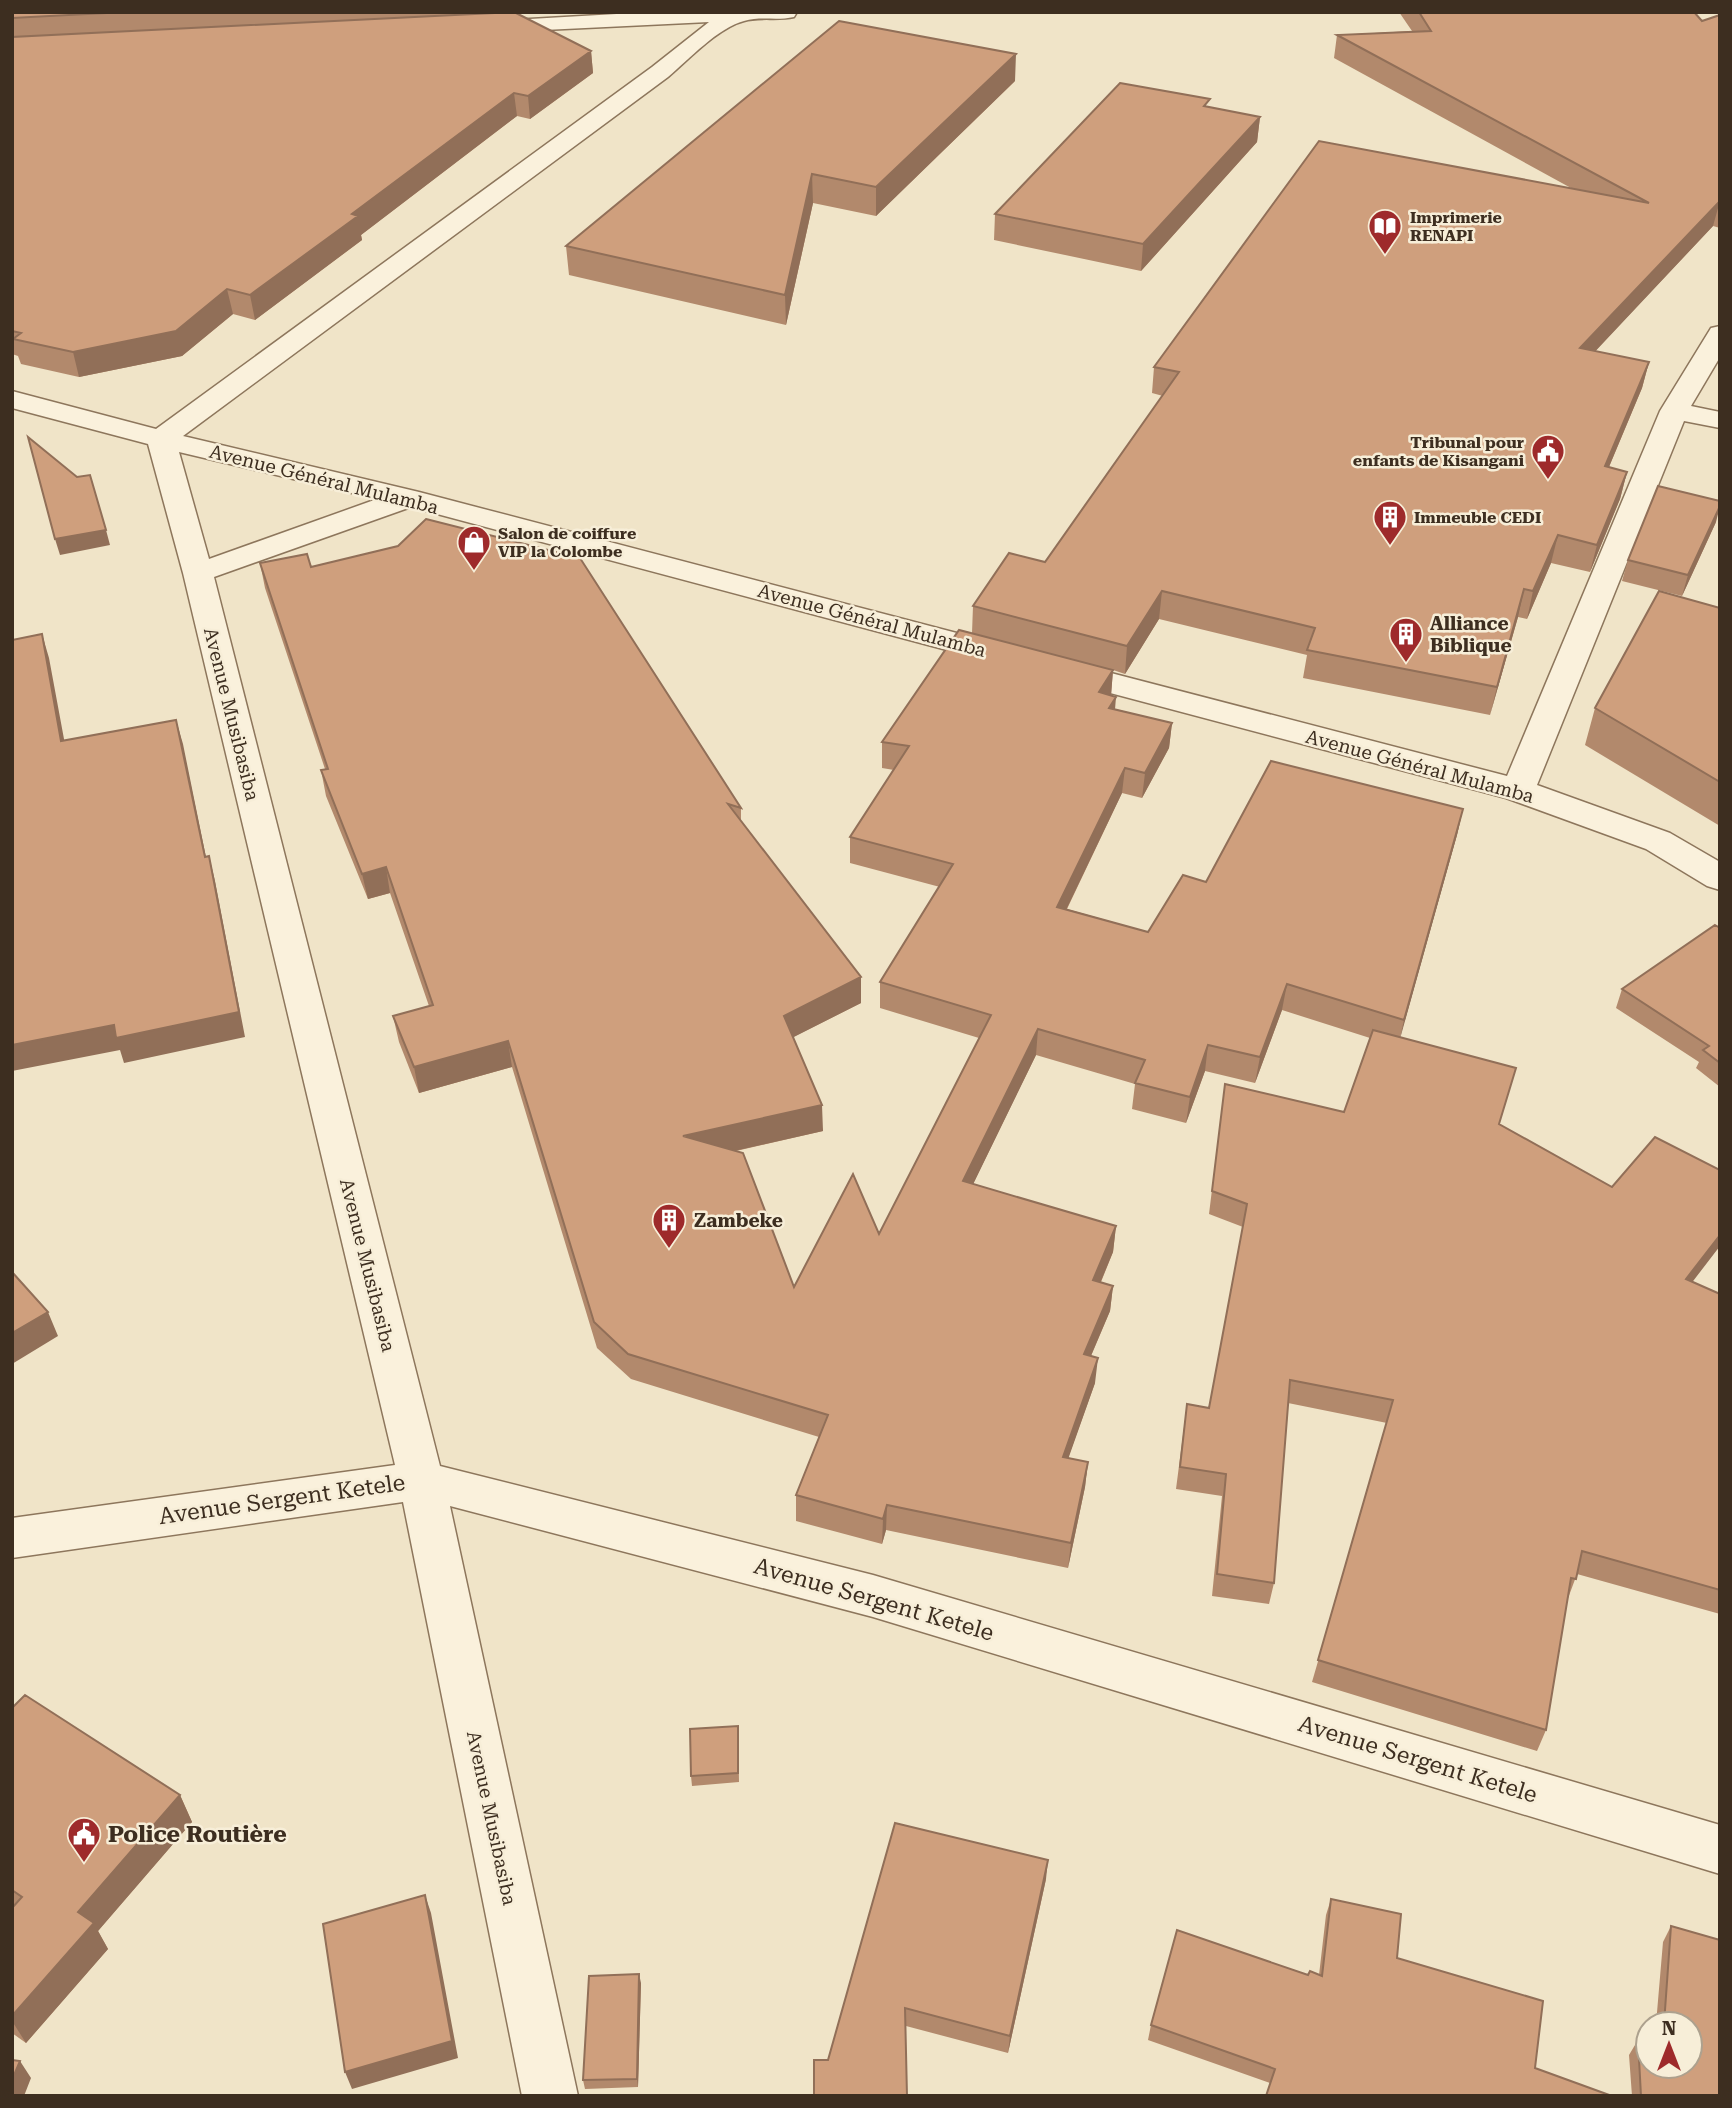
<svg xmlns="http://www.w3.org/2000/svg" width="1732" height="2108" viewBox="0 0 1732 2108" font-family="'Roboto Serif',serif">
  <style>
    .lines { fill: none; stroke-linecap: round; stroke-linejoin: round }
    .street-casing { stroke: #8d765c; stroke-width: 3 }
    .street { fill: #faf1dc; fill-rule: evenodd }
    .wall { fill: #b2896c }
    .shaded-wall { fill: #916f58 }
    .building { fill: #cf9f7d; stroke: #916f58; stroke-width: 2 }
    .labels { text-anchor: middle; stroke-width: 5; stroke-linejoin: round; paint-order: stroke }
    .far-poi-label { font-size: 16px; font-weight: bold; fill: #3d2e20; stroke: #f7eed8; text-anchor: start }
    .street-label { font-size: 19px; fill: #3d2e20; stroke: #f7eed8 }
    .poi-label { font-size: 19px; font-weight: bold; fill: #3d2e20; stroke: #f7eed8; text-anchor: start }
    .near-street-label { font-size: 23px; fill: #3d2e20; stroke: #f7eed8 }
    .near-poi-label { font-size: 23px; font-weight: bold; fill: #3d2e20; stroke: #f7eed8; text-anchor: start }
  </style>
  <rect width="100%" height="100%" fill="#f0e4c8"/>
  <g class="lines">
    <defs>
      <path id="street" d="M651 12H797L794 17C777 21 760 16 744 21 719 27 688 60 668 77L183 436 419 492 1014 648 1019 655 1014 662 1003 665 411 507 214 577 440 1466 873 1575 1720 1825V1874L873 1617 450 1506 578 2096H522L403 1502 12 1558V1518L395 1465 183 573 148 444 12 408V391L156 429 652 67 709 22 484 33 476 32 473 27 476 22ZM179 452 377 499 209 559Z
        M1720 326V357L1691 406 1720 412V428L1684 421 1537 785 1670 833 1720 862V890L1707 886 1646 849 1506 798 1050 677 1045 670 1050 663 1061 660 1507 776 1660 411 1711 328Z"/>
    </defs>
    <use href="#street" class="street-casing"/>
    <use href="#street" class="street"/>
  </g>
  <path class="wall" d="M12 12H482V14L591 51 593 73 530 119 517 116 361 235 362 240 255 320 233 314 182 356 79 377 21 364 18 356 12 354Z
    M1399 12H1694L1702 21 1720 15V228L1713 226 1595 351 1649 362 1642 388 1609 467 1627 472 1620 499 1590 572 1551 563 1527 619 1518 617 1490 715 1303 678 1307 655 1159 619 1125 674 1113 670 1111 695 1115 709 1172 723 1169 748 1142 798 1122 793 1067 909 1148 932 1206 882 1463 809 1457 835 1400 1037 1500 1125 1692 1282 1720 1294V1614L1577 1574 1567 1601 1546 1730 1537 1751 1312 1682 1387 1423 1288 1403 1274 1583 1269 1604 1212 1596 1222 1496 1176 1489 1187 1404 1209 1408 1243 1227 1209 1214 1225 1084 1344 1112 1370 1038 1282 1010 1255 1083 1205 1071 1186 1123 1132 1109 1135 1084 1036 1055 973 1184 1116 1226 1113 1252 1101 1282 1113 1286 1110 1311 1091 1356 1095 1383 1068 1458 1088 1462 1085 1487 1068 1568 886 1530 882 1544 796 1521V1495L819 1437 631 1379 597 1348 512 1067 419 1093 399 1042 393 1016 429 1006 390 893 368 899 326 796 321 770 325 769 265 588 260 563 311 567 741 808V822L861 1003 793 1037 823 1131 736 1151 794 1287 879 1234 979 1038 880 1008V982L940 887 850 863V837L894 770 882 768V742L972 633 973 606 1045 562 1163 396 1152 393 1154 367 1571 188 1334 58 1337 35 1412 31Z
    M1015 81 876 216 813 203 786 325 569 275 566 246Z
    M1209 107 1260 117 1257 142 1141 271 994 240 995 214Z
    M1716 522 1682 596 1622 581 1628 560Z
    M1720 608V826L1585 745 1595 708Z
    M1720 928V1087L1696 1068 1699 1062 1616 1008 1622 989Z
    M12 1708 180 1795 192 1822 98 1931 108 1949 26 2043 12 2033V1908L13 1906H12Z
    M738 1726 739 1782 692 1786 691 1776Z
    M1046 1879 1008 2053 906 2026 828 2060Z
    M1331 1899 1401 1914 1270 2083 1148 2040 1151 2025 1308 1975H1319L1326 1915Z
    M1671 1926 1720 2096H1632L1629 2055 1638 2040 1648 2066 1690 2024H1656L1663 1942Z
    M641 1983 638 2087 585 2089 583 2080Z"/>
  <path class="shaded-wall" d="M591 51 593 73 530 119 528 96Z
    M1016 54 1015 81 876 216V187Z
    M514 93 517 116 361 235 362 240 255 320 250 295 352 214Z
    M1260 117 1257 142 1141 271 1143 244Z
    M812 174 813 203 786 325 785 295Z
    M1720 201 1713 226 1574 374 1580 348Z
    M227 289 233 314 182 356 79 377 73 352Z
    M1649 362 1642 388 1598 493 1605 466Z
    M1627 472 1620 499 1590 572 1597 545Z
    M1720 506 1716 522 1682 596 1688 575Z
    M106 530 110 545 60 555 55 539Z
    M1558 535 1551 563 1527 619 1533 591Z
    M1524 589 1518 617 1490 715 1497 687Z
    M1162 591 1159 619 1125 674 1127 646Z
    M42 634 49 658 69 766 61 741Z
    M1113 670 1111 696 1099 692Z
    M1116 697 1114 722 1109 708Z
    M176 720 183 744 211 882 205 857Z
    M1172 723 1169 748 1142 798 1145 773Z
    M1125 768 1122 793 1055 933 1057 907Z
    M1463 809 1457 835 1398 1046 1404 1020Z
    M209 856 215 881 245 1037 124 1063 120 1050 12 1071V1045Z
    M386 867 390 893 368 899 362 874Z
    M861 977V1003L784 1042V1016Z
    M1287 984 1282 1010 1255 1083 1260 1057Z
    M1038 1029 1036 1055 962 1207 963 1181Z
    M508 1041 512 1067 419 1093 414 1067Z
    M1208 1045 1205 1071 1186 1123 1190 1097Z
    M822 1105 823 1131 685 1162 683 1136Z
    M1116 1226 1113 1252 1091 1305 1093 1280Z
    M1720 1235V1246L1677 1302 1686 1279Z
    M1113 1286 1110 1311 1081 1379 1084 1354Z
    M48 1312 58 1336 12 1364V1333Z
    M1098 1358 1095 1383 1060 1482 1063 1457Z
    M1088 1462 1085 1487 1068 1568 1071 1543Z
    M887 1505 886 1530 882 1544 883 1519Z
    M180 1795 192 1822 98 1931 108 1949 26 2043 12 2021V2016L78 1912Z
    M1048 1860 1046 1879 1008 2053 1010 2036Z
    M425 1895 431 1913 458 2058 352 2089 345 2072Z
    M639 1974 641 1983 638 2087 637 2079Z
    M20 2061 31 2078 24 2096H12V2080Z"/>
  <path class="building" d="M12 12H126L12 18Z
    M514 12 591 51 528 96 514 93 352 214 358 216 250 295 227 289 176 331 73 352 13 339 21 333 12 331V37Z
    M1419 12H1694L1702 21 1720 15V201L1580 348 1649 362 1605 466 1627 472 1597 545 1558 535 1533 591 1524 589 1497 687 1307 650 1315 628 1162 591 1127 646 973 606 1009 553 1045 562 1179 372 1154 367 1319 141 1649 203 1337 35 1431 31Z
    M839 21 1016 54 876 187 812 174 785 295 566 246Z
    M1120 83 1210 99 1204 106 1260 117 1143 244 995 214Z
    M28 437 77 477 90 475 106 530 55 539Z
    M1658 486 1720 501V506L1688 575 1628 560Z
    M426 519 580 558 741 808 728 804 861 977 784 1016 822 1105 683 1136 743 1153 794 1287 853 1174 879 1234 991 1015 880 982 953 864 850 837 909 746 882 742 959 630 1113 670 1099 692 1116 697 1109 708 1172 723 1145 773 1125 768 1057 907 1148 932 1183 875 1206 882 1271 761 1463 809 1404 1020 1287 984 1260 1057 1208 1045 1190 1097 1135 1083 1145 1060 1038 1029 963 1181 1116 1226 1093 1280 1113 1286 1084 1354 1098 1358 1063 1457 1088 1462 1071 1543 887 1505 883 1519 796 1495 828 1415 628 1354 594 1322 508 1041 414 1067 393 1016 433 1005 386 867 362 874 321 770 328 769 260 563 307 554 311 567 398 546Z
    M1659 591 1720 608V782L1595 708Z
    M42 634 61 741 176 720 205 857 209 856 239 1012 116 1038 114 1025 12 1045V640Z
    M1715 925 1720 928V1063L1703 1050 1709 1046 1622 989Z
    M1373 1030 1516 1068 1499 1124 1612 1187 1655 1137 1720 1170V1235L1686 1279 1720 1294V1590L1582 1551 1576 1579 1571 1578 1546 1730 1318 1660 1393 1400 1290 1380 1274 1583 1217 1574 1226 1474 1180 1467 1187 1404 1209 1408 1247 1204 1212 1191 1225 1084 1344 1112Z
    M12 1272 48 1312 12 1333Z
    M25 1695 180 1795 78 1912 94 1923 12 2016V1908L22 1897 12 1890V1708Z
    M738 1726V1773L691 1776 690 1729Z
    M895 1823 1048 1860 1010 2036 905 2008 907 2096H814V2060H828Z
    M425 1895 452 2041 345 2072 323 1924Z
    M1331 1899 1401 1914 1397 1958 1543 2001 1535 2068 1612 2096H1266L1275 2069 1151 2025 1177 1930 1308 1975 1310 1971 1322 1976Z
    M1671 1926 1720 1940V2096H1641L1638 2040 1648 2042V2066H1690V2024H1664Z
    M639 1974 637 2079 583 2080 589 1976Z
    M12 2060 20 2061 12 2080Z"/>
  <defs>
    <symbol id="library-pin" viewBox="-11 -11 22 30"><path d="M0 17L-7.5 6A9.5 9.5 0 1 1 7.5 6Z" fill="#9e2a2b" stroke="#f7eed8"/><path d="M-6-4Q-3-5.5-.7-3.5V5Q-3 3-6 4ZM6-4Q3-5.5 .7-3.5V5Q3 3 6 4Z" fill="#fff"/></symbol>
    <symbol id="civic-pin" viewBox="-11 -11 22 30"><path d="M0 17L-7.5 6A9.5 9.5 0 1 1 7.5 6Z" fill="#9e2a2b" stroke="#f7eed8"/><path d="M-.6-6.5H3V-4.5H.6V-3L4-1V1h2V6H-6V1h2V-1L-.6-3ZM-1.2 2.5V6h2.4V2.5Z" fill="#fff"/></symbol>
    <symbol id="building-pin" viewBox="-11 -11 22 30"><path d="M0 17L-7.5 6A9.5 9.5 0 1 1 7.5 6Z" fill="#9e2a2b" stroke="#f7eed8"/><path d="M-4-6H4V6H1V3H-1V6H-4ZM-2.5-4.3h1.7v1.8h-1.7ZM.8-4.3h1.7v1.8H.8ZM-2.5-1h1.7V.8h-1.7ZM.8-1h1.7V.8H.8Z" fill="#fff"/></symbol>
    <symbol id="shop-pin" viewBox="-11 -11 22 30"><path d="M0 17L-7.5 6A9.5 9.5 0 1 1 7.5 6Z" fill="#9e2a2b" stroke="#f7eed8"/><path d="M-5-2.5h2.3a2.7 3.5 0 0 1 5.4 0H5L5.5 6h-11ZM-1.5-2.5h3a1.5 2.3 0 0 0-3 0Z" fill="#fff"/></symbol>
  </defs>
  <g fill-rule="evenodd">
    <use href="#library-pin" x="1366" y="207" width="38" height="52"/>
    <use href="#civic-pin" x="1529" y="432" width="38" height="52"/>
    <use href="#building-pin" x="1371" y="498" width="38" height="52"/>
    <use href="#shop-pin" x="455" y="523" width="38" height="52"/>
    <use href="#building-pin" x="1387" y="615" width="38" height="52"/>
    <use href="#building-pin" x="650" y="1201" width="38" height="52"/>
    <use href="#civic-pin" x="65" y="1815" width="38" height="52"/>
  </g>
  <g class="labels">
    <g class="far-poi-label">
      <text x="1410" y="223">Imprimerie<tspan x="1410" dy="18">RENAPI</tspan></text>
      <text x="1524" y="448" text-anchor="end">Tribunal pour<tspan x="1524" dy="18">enfants de Kisangani</tspan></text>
      <text x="1414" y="523">Immeuble CEDI</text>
      <text x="498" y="539">Salon de coiffure<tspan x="498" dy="18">VIP la Colombe</tspan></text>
    </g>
    <g class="street-label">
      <text transform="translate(324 479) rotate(14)" y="7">Avenue Général Mulamba</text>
      <text transform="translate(872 620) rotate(15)" y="7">Avenue Général Mulamba</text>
      <text transform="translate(232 714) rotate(76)" y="7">Avenue Musibasiba</text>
      <text transform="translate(1420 766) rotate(15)" y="7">Avenue Général Mulamba</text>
      <text transform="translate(368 1265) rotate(76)" y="7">Avenue Musibasiba</text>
      <text transform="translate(492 1818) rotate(78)" y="7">Avenue Musibasiba</text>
    </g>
    <g class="poi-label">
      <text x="1430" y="630">Alliance<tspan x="1430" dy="22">Biblique</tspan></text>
      <text x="694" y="1227">Zambeke</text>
    </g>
    <g class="near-street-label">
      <text transform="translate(282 1499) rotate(-8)" y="8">Avenue Sergent Ketele</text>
      <text transform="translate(874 1599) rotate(16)" y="8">Avenue Sergent Ketele</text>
      <text transform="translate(1418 1759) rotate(17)" y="8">Avenue Sergent Ketele</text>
    </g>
    <g class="near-poi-label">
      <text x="108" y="1842">Police Routière</text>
    </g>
  </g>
  <rect width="1732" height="2108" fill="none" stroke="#3d2e20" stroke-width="28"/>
  <g transform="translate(1669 2045)"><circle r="33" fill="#f7eed8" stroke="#ada18e" stroke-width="2"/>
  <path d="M0-5L12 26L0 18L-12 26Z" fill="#9e2a2b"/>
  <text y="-10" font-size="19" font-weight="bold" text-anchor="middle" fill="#3d2e20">N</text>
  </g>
</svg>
